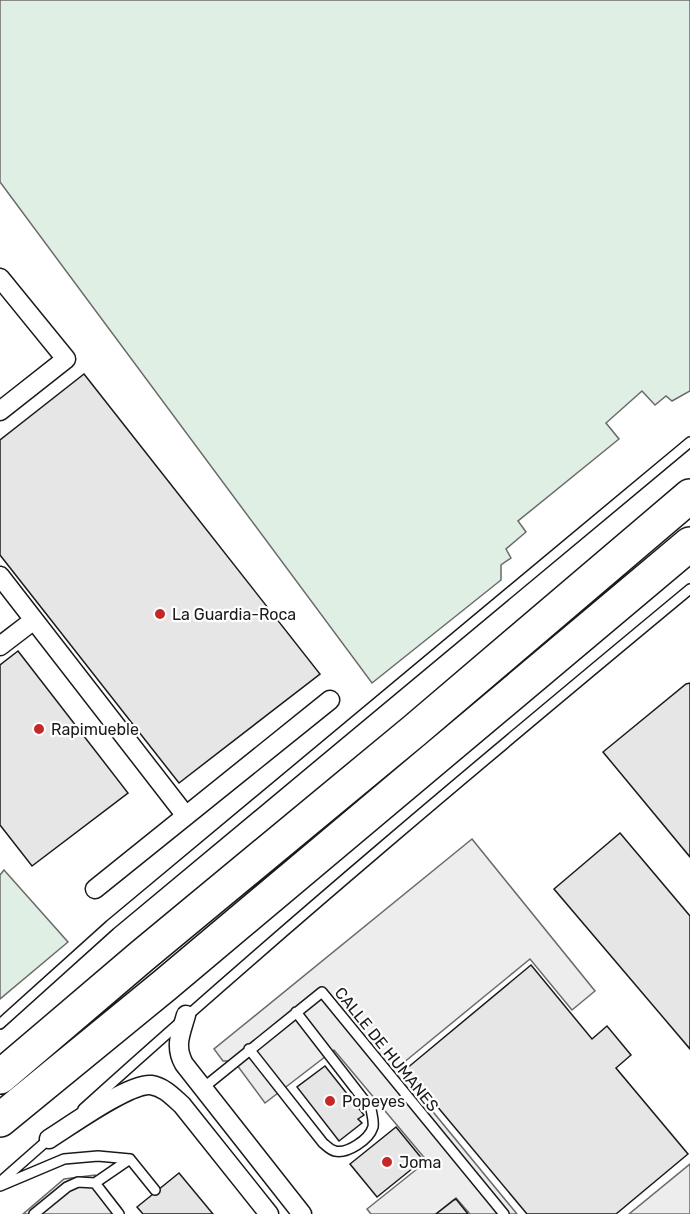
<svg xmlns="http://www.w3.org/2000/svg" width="690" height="1214" viewBox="0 0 690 1214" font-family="Rubik,sans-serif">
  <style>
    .green { fill: #e0efe3; stroke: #6a6a6a; stroke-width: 1.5 }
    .parking { fill: #ededed; stroke: #6a6a6a; stroke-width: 1.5 }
    .building { fill: #e6e6e6; stroke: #1a1a1a; stroke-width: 1.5 }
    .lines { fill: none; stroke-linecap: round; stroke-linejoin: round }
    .service-casing { stroke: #1a1a1a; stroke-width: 12 }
    .minor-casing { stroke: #1a1a1a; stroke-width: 21 }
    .motorway-casing { stroke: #1a1a1a; stroke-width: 36 }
    .service { stroke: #fff; stroke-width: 9 }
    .minor { stroke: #fff; stroke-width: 18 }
    .motorway { stroke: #fff; stroke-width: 33 }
    .poi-dot { fill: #c62828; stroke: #fff; stroke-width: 2 }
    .labels { text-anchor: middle; stroke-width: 4.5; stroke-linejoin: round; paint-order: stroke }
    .poi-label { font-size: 16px; fill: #1a1a1a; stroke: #fff; text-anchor: start }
    .street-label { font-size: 16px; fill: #1a1a1a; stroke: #fff }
  </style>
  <rect width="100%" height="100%" fill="#fff"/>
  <path class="green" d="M0 0H690V391L672 401 666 396 655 405 642 391 606 423 619 439 518 521 526 532 506 549 511 558 501 565V580L372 683 0 182Z
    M4 870 68 942 0 999V875Z"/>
  <path class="parking" d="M472 839 595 991 572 1010 530 959 397 1068 517 1214H470L456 1198 436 1214H371L367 1209 427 1161 334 1050 265 1103 234 1061H223L214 1049Z
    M690 1164V1214H629Z
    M95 1175 121 1208 114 1214H23L64 1179Z"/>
  <path class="building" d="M84 374 320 674 179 783 0 555V440Z
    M18 651 128 793 32 866 0 825V665Z
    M690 683V857L603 752 686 684Z
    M620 833 690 916V1049L554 889Z
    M531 965 592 1039 607 1026 631 1055 616 1068 688 1154 616 1214H527L406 1069Z
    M325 1066 364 1115 358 1119 362 1123 339 1141 297 1087Z
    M396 1127 423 1160 377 1197 350 1164Z
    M179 1173 213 1214H143L137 1207Z
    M456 1199 468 1214H436L454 1200Z"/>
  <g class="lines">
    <defs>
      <path id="service" d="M0 1024 110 925 690 442
        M249 1049 323 1143C327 1146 330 1150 335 1151 347 1154 369 1140 373 1127 374 1121 372 1115 371 1109L296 1012
        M203 1088 322 992 504 1214
        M83 1109C281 930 485 759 690 589
        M0 1182 50 1138
        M95 1183 119 1214
        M0 1186 64 1159 98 1156 130 1159 155 1190
        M34 1214 67 1187 78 1182 95 1183 130 1159"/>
      <path id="minor" d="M0 278 66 359 0 411
        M0 576 186 816
        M0 646 34 620
        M95 889 330 700
        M186 1015C181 1033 174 1046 184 1064L302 1214
        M49 1139C70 1126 129 1083 151 1085 164 1087 173 1097 182 1105L269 1214"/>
      <path id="motorway" d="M0 1077 142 956 414 731 690 496
        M0 1120 165 985 690 544"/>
    </defs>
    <use href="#service" class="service-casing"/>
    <use href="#minor" class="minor-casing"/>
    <use href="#motorway" class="motorway-casing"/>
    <use href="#service" class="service"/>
    <use href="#minor" class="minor"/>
    <use href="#motorway" class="motorway"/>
  </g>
  <g class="poi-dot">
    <circle cx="160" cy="614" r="6"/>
    <circle cx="39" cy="729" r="6"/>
    <circle cx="330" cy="1101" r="6"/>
    <circle cx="387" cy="1162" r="6"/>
  </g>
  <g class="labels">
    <g class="poi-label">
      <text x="172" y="620">La Guardia-Roca</text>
      <text x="51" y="735">Rapimueble</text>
      <text x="342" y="1107">Popeyes</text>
      <text x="399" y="1168">Joma</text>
    </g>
    <g class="street-label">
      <text transform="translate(387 1049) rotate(51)" y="6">CALLE DE HUMANES</text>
    </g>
  </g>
</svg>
